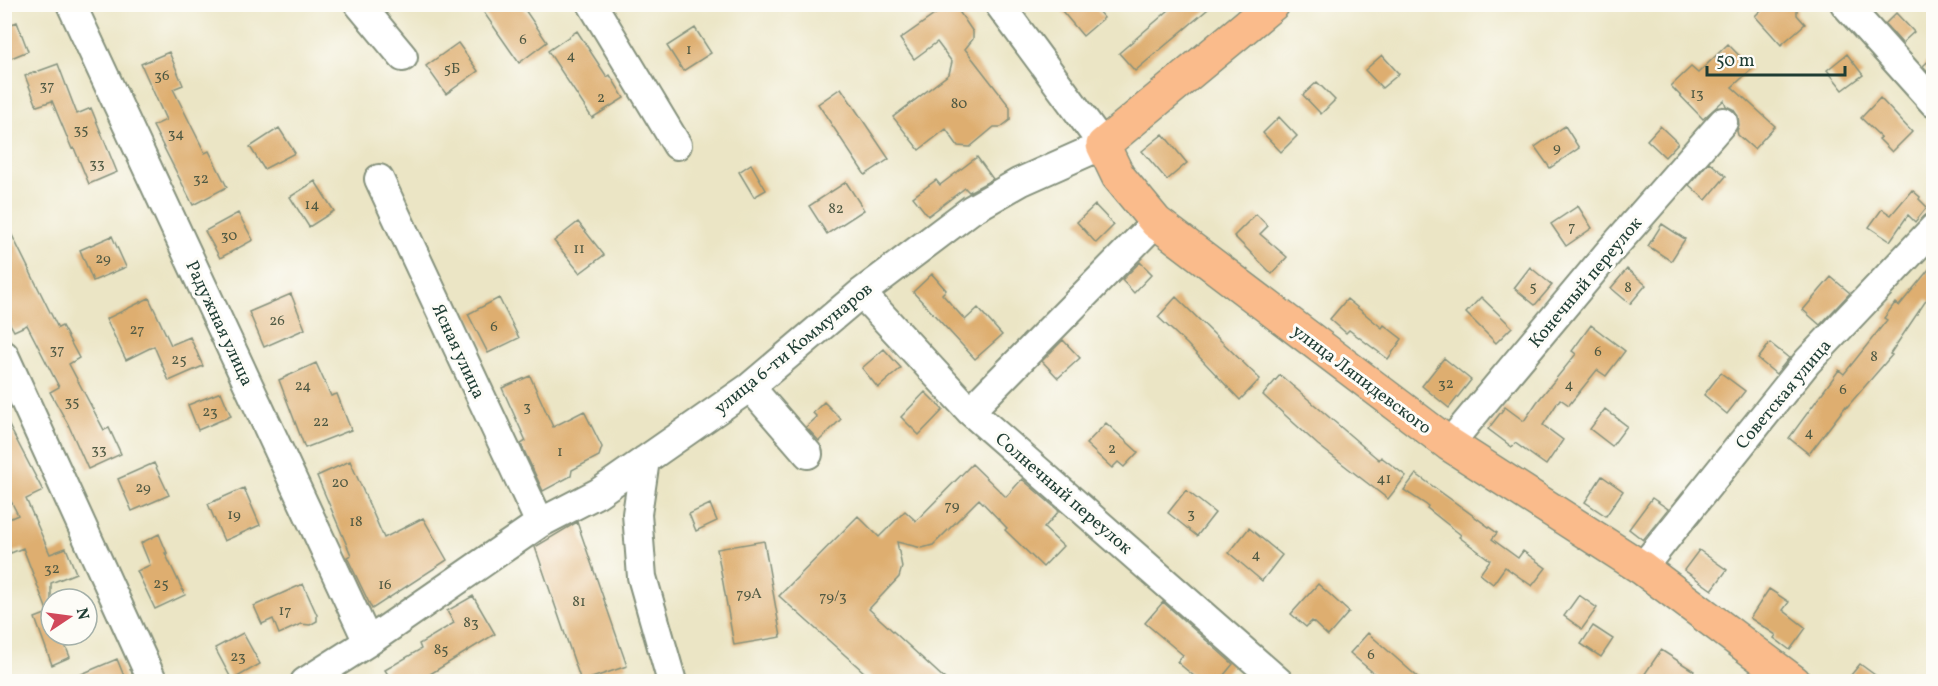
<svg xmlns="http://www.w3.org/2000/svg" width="1938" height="686" viewBox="0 0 1938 686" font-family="Vollkorn,serif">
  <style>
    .building { fill: #deae6f }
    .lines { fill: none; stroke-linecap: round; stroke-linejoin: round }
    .minor-casing { stroke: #85917c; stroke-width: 32 }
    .major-casing { stroke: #85917c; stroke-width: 36 }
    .minor { stroke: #fff; stroke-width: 28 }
    .major { stroke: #fabb8b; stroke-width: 33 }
    .labels { text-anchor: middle; stroke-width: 6; stroke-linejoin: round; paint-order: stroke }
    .number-label { font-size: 15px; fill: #4f5943 }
    .street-label { font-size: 18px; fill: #1f3d34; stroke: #fdfcf7 }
  </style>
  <rect width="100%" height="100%" fill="#fdfcf7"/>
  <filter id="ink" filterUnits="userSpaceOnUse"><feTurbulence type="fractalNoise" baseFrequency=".0167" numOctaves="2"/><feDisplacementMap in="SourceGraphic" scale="12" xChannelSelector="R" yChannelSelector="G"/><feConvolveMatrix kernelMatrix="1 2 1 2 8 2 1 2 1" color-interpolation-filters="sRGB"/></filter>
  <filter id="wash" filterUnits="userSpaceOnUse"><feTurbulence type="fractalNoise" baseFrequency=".008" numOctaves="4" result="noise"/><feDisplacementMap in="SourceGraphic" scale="24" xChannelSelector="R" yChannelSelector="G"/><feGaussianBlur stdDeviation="1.35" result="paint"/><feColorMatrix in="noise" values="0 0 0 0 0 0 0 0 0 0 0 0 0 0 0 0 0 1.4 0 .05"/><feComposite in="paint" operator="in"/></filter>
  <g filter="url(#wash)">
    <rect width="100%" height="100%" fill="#ebe5c5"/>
    <g id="blocks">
      <path class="building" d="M478 4H521L547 42 519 63Z
        M950 4H954L973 32V39L965 49 1010 107V120L1001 127H994L970 147 958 146 946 129 919 150 893 117 949 74 952 62 937 42 914 59 900 39Z
        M1069 4H1092L1104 18 1083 36 1062 11Z
        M1176 4H1214L1135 71 1119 53Z
        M1767 4H1797V15L1805 24 1781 45 1755 16Z
        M1896 13 1914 32 1902 43 1885 24Z
        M17 22 28 51 4 61V27Z
        M695 28 711 53 683 71 667 46Z
        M577 31 607 77 610 75 624 98 592 118 548 51Z
        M458 43 478 71 446 94 426 66Z
        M1728 44 1752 69 1732 87 1775 126 1754 149 1738 135 1737 131 1739 125 1738 116 1733 109 1726 106 1724 100 1703 119 1671 86 1691 67 1698 73Z
        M169 52 183 85 173 89 205 153 209 151 227 187 193 205 153 126 166 120 141 64Z
        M1847 54 1863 75 1843 90 1827 70Z
        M1382 55 1399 74 1382 88 1365 70Z
        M1934 56V78L1923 66Z
        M58 64 77 114 91 108 117 172 89 184 74 148 72 149 52 101 37 106 25 76Z
        M1317 82 1335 100 1321 114 1303 95Z
        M841 88 889 159 865 175 818 104Z
        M1880 98 1912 132 1892 152 1879 139 1881 137 1861 118Z
        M1279 117 1297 136 1281 152 1263 133Z
        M1565 126 1579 148 1550 168 1535 147Z
        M1660 126 1678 143 1665 157 1647 140Z
        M279 128 295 153 264 169 250 147Z
        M1163 134 1187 163 1167 180 1142 151Z
        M977 157 993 179 969 192 965 188 928 216 913 197 936 180 940 185Z
        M1709 162 1726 176 1706 200 1689 185Z
        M751 164 766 190 754 197 739 172Z
        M315 181 334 211 309 227 290 197Z
        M846 182 864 210 827 234 809 206Z
        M1912 190 1920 197 1919 199 1927 207 1915 222 1908 215 1890 241 1869 227 1882 209 1891 215Z
        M1095 205 1114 225 1096 243 1077 222Z
        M1578 206 1592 228 1566 246 1551 224Z
        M238 213 253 240 220 258 205 231Z
        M1256 214 1268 226 1260 234 1287 257 1272 274 1234 236Z
        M4 219 58 328 62 326 79 358 69 364 104 430 109 428 121 454 88 469 68 424 50 392 59 387 27 325 14 331 4 313Z
        M578 222 604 255 580 273 554 241Z
        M1662 224 1685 239 1671 261 1648 246Z
        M112 236 126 267 93 281 80 250Z
        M1140 262 1152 274 1134 293 1122 280Z
        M1934 263V304L1927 299 1890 354 1892 355 1847 407 1846 406 1809 454 1789 438 1839 370 1844 374 1887 320 1884 318 1895 303 1899 306Z
        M1530 267 1552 285 1535 305 1514 288Z
        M1627 269 1646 285 1630 304 1611 288Z
        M932 274 946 290 942 294 965 320 978 308 1002 335 975 359 913 292Z
        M1831 277 1850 293 1820 325 1803 310Z
        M291 294 305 329 264 347 249 312Z
        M1176 297 1260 379 1240 400 1187 344 1158 317Z
        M1481 297 1512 327 1496 343 1466 313Z
        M149 298 171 345 190 337 203 366 169 381 154 346 126 360 106 319Z
        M499 298 519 338 488 353 468 314Z
        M1347 299 1382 328 1384 325 1402 339 1388 359 1349 330 1346 333 1330 319Z
        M1591 325 1625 351 1606 376 1597 370 1569 405 1560 399 1543 425 1563 440 1546 465 1515 443 1512 447 1488 429 1505 407 1524 421 1537 402 1576 354 1572 351Z
        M1063 340 1080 358 1058 378 1042 361Z
        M1770 343 1789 358 1776 374 1758 359Z
        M884 349 901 368 878 388 862 368Z
        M1444 358 1471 380 1449 408 1422 386Z
        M316 363 331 396 337 394 351 430 305 448 279 380Z
        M1721 373 1745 391 1727 414 1704 395Z
        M1280 375 1379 460 1381 457 1406 476 1388 499 1318 445 1263 395Z
        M530 376 553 427 584 411 602 447 599 456 572 470 571 476 543 491 521 444 526 441 502 388Z
        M221 392 231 416 198 430 188 405Z
        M925 392 943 410 919 435 901 417Z
        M824 402 841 419 819 441 806 427 817 417 813 413Z
        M1605 409 1627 426 1612 446 1590 429Z
        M4 416 43 491 26 499 50 554 66 548 76 573 51 583V635H61L70 657 52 665 35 618 48 613 23 548 11 553 4 537V521L18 515 4 487Z
        M1106 423 1138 452 1124 467 1118 462 1112 468 1086 444Z
        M350 461 384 538 423 518 447 560 372 609 347 557 351 555 317 476Z
        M154 463 169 495 132 511 118 479Z
        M972 464 1006 497 1022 479 1059 511 1044 528 1063 546 1043 567 1005 530 1007 528 979 499 933 545 922 548 897 542 902 567 899 577 869 609 947 681H874L779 596 858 516 879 537 905 511 916 521Z
        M1416 474 1497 533 1492 539 1518 558 1523 551 1546 568 1532 586 1505 567 1493 584 1480 574 1490 560 1459 537 1461 535 1427 508 1428 506 1404 490Z
        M1602 476 1623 491 1606 516 1585 502Z
        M244 488 260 525 224 541 208 504Z
        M1186 490 1215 513 1197 536 1168 513Z
        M1652 498 1668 509 1643 540 1629 529Z
        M710 504 717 521 696 531 689 514Z
        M577 522 627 666 583 681H581L535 547Z
        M1249 528 1282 555 1262 581 1229 553Z
        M159 534 167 553H165L185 595 155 609 137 571 150 565 141 543Z
        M764 541 781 637 734 645 717 549Z
        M1699 550 1727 570 1712 590 1684 570Z
        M303 584 317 615V621L310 625 301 624 279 634 273 619 262 624 254 606Z
        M1318 584 1349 612 1328 636 1312 621 1306 627 1291 614Z
        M1769 589 1789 602 1783 610 1806 628 1790 650 1774 638 1776 635 1750 618Z
        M1579 595 1597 608 1582 629 1564 616Z
        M473 596 495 634 419 681H392L385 670 421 649 419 644 454 623 447 611Z
        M1163 602 1233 664 1219 681H1200L1177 662 1183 655 1145 623Z
        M1593 626 1613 639 1601 657 1581 644Z
        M243 633 260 664 232 680 215 648Z
        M1368 633 1422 681H1383L1350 653Z
        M1661 650 1694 671 1688 681H1640Z
        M117 659 126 681H65Z
        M1860 664 1883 681H1846Z"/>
    </g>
  </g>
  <g filter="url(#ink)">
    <use href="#blocks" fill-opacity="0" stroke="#85917c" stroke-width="1.5"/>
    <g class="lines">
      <defs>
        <path id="minor" d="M71 4 368 642
          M359 4 403 57
          M592 4 677 145
          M1845 4 1934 103
          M379 179 540 523
          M861 293 970 411 1279 682
          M4 355 153 682
          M750 387 808 454
          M970 411 1156 222
          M1449 444 1609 252 1723 122
          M645 460 637 514 642 577 672 682
          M1642 568 1807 362 1934 228
          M305 682 368 642 540 523 598 493 750 387 861 293 971 210 1020 182 1103 145 999 4"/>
        <path id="major" d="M1273 4 1103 145 1118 176 1156 222 1449 444 1642 568 1794 682"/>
      </defs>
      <use href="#minor" class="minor-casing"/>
      <use href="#major" class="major-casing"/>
      <use href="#minor" class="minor"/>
      <use href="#major" class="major"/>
    </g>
  </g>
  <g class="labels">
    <g class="number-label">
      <text x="523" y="44">6</text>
      <text x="689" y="54">1</text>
      <text x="571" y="60">4</text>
      <text x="452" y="73">5Б</text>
      <text x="162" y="80">36</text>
      <text x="47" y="90">37</text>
      <text x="1697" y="98">13</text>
      <text x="601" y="102">2</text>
      <text x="959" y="108">80</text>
      <text x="81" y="134">35</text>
      <text x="176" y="138">34</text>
      <text x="1557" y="152">9</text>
      <text x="97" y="168">33</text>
      <text x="201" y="183">32</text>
      <text x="312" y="209">14</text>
      <text x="836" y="213">82</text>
      <text x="1572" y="231">7</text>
      <text x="229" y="240">30</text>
      <text x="579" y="253">11</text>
      <text x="103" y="263">29</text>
      <text x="1533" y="291">5</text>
      <text x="1628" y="292">8</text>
      <text x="277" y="325">26</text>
      <text x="494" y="331">6</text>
      <text x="137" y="334">27</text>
      <text x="57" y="354">37</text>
      <text x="1598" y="356">6</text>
      <text x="1874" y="361">8</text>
      <text x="179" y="364">25</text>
      <text x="1446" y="388">32</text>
      <text x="1569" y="389">4</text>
      <text x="303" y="390">24</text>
      <text x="1843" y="394">6</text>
      <text x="72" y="406">35</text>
      <text x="527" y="411">3</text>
      <text x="210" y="416">23</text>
      <text x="321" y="426">22</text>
      <text x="1809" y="437">4</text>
      <text x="1112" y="453">2</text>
      <text x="99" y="454">33</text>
      <text x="560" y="456">1</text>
      <text x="1384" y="483">41</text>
      <text x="340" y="487">20</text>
      <text x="143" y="492">29</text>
      <text x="952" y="510">79</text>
      <text x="1191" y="518">3</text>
      <text x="234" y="519">19</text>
      <text x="356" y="526">18</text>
      <text x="1256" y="559">4</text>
      <text x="52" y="573">32</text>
      <text x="161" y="588">25</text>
      <text x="385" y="589">16</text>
      <text x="749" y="598">79А</text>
      <text x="833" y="601">79/3</text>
      <text x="579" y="606">81</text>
      <text x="285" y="615">17</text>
      <text x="471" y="627">83</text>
      <text x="441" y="654">85</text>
      <text x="1371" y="659">6</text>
      <text x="238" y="661">23</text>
    </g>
    <g class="street-label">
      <text transform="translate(1585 282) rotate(-50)" y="6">Конечный переулок</text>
      <text transform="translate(220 323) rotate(65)" y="6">Радужная улица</text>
      <text transform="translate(793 348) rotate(-39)" y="6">улица 6-ти Коммунаров</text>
      <text transform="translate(459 351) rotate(65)" y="6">Ясная улица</text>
      <text transform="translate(1362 379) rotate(37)" y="6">улица Ляпидевского</text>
      <text transform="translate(1783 394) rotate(-50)" y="6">Советская улица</text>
      <text transform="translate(1064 493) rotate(41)" y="6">Солнечный переулок</text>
    </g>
  </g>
  <rect width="1938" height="686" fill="none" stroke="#fdfcf7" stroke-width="24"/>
  <g transform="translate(69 617) rotate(77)"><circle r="28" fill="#fdfcf7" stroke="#a4b0a9" stroke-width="1.5"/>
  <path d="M0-4.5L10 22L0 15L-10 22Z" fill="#d1495b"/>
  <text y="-9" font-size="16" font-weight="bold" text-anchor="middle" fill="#1f3d34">N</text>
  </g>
  <path d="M1707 66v9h138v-9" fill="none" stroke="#1f3d34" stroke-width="3"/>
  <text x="1716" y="66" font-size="18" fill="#1f3d34" stroke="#fdfcf7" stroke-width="4.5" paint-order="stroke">50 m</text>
</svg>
